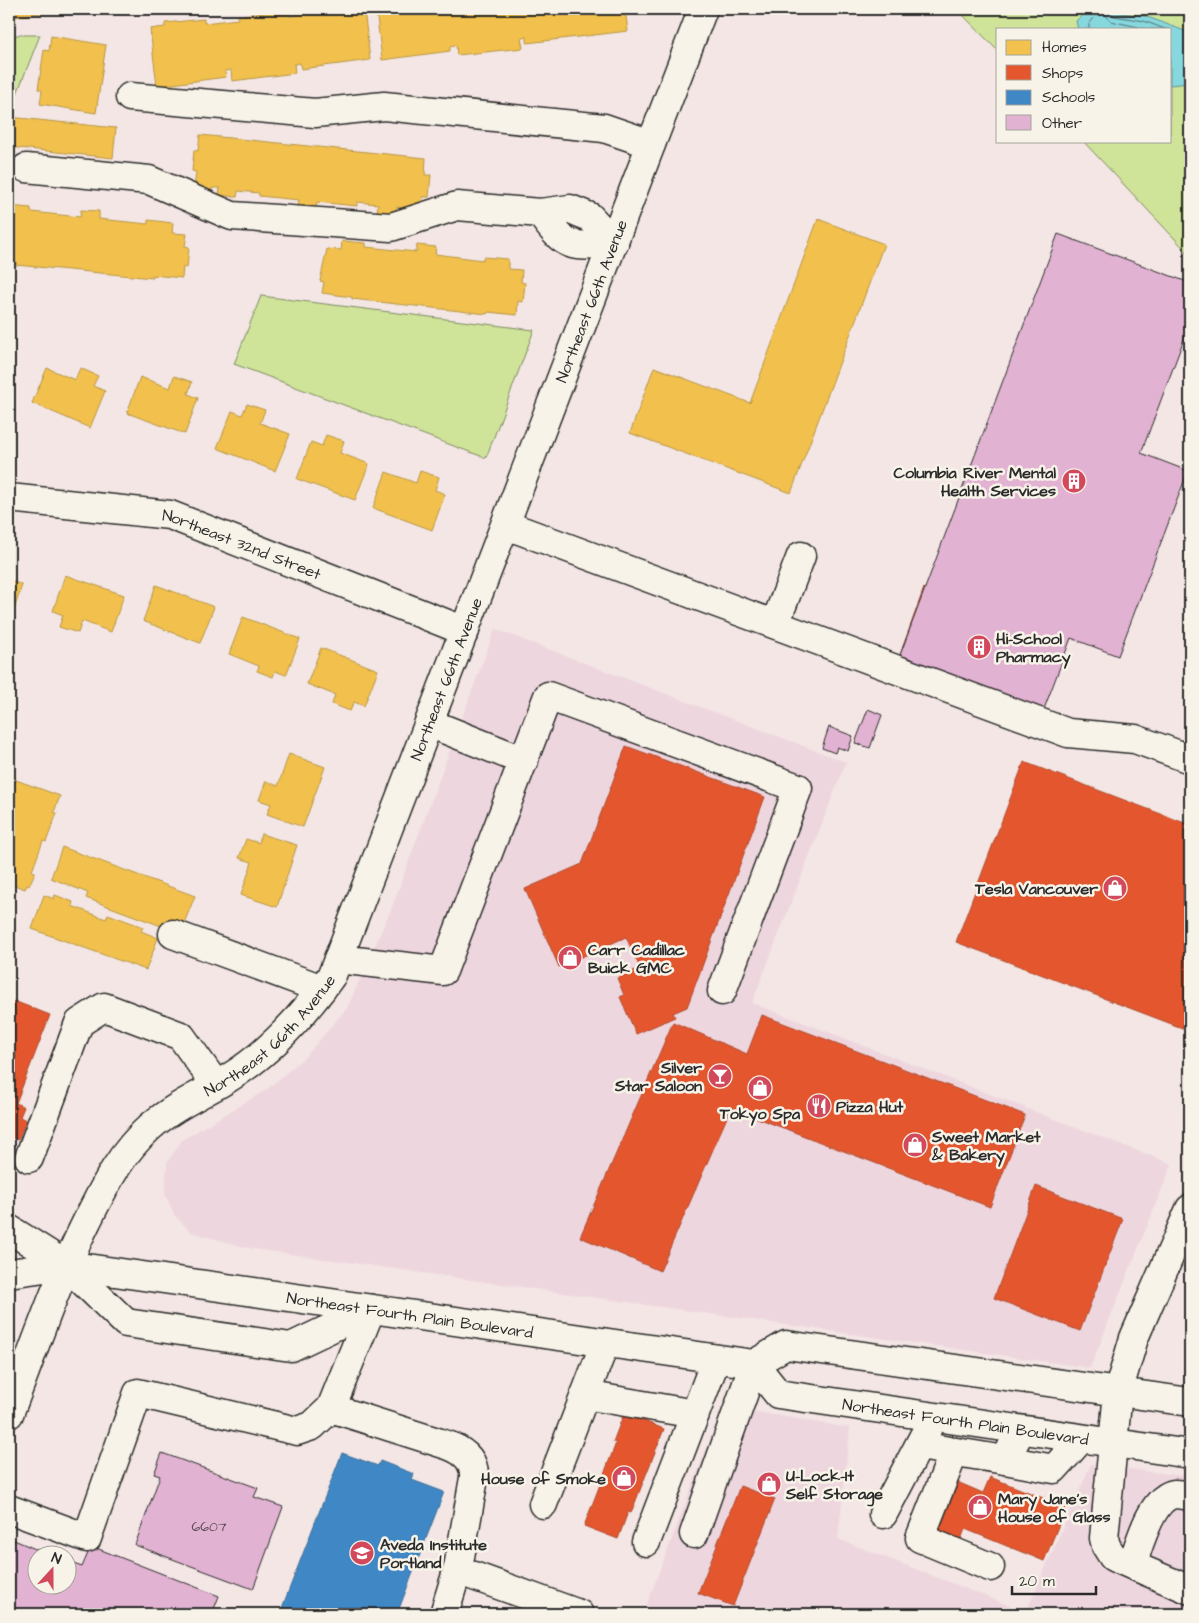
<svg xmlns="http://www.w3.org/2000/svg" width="1199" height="1623" viewBox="0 0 1199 1623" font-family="'Architects Daughter',sans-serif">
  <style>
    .built { fill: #eed6df }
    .green { fill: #cfe499; stroke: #7d8862 }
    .water { fill: #87d8de; stroke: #629396 }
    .homes { fill: #f2c14e; stroke: #b69444 }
    .shops { fill: #e4572e; stroke: #ac4a2d }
    .schools { fill: #3f88c5; stroke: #396c97 }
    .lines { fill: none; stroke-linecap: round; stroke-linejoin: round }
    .shore { stroke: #507073; stroke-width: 1 }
    .building { fill: #e2b2d2; stroke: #2b2b2b }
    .minor-casing { stroke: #2b2b2b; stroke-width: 31 }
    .major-casing { stroke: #2b2b2b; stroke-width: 31 }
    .minor { stroke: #f7f3e8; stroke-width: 28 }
    .major { stroke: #f7f3e8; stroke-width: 28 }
    .labels { text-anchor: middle; stroke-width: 5; stroke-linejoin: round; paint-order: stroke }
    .number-label { font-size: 14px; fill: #594d55 }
    .street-label { font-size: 16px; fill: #2b2b2b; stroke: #f7f3e8 }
    .poi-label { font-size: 16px; font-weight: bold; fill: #2b2b2b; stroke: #f7f3e8; text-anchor: start }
  </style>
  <rect width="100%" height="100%" fill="#f3e6e4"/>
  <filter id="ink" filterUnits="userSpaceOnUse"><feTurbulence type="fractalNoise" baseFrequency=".02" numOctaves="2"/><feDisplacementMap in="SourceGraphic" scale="10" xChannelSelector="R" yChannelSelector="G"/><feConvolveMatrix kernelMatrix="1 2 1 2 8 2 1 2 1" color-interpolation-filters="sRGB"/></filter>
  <g filter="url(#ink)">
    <path class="built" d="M495 629 846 762 752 1003 1172 1164 1090 1368 248 1248 191 1232 175 1216 165 1194 167 1163 182 1140 266 1090 307 1055 347 1008 390 912Z
      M723 1406 850 1428 838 1539 1026 1612 1091 1464 1190 1477V1614H643Z"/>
    <path class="green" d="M957 9H1190V255L1083 141H1170V29H998V51Z
      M9 35H40L9 114Z
      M261 296 534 330 486 458 234 364Z"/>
    <path class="water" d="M1089 9 1145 16 1190 33V83L1170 85V29H1078L1076 21Z"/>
    <path class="homes" d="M9 9H65L9 18Z
      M98 9H138L99 14Z
      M311 9H364L370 60 301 69 300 63 294 64 295 73 232 81 231 70 225 71 226 77 157 86 150 29 165 27V23L204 19V23L238 19 237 16 275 11 276 15 289 13V16H295V13L312 11Z
      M376 9H625L628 31 527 43V37L521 38 523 48 457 55 456 45 450 46V51L382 60Z
      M51 36 106 45 96 113 40 104 42 90 38 89 44 50 49 51Z
      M9 117 116 128 113 158 9 147Z
      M200 135 426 158 425 175H431L429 197H423L421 213 397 207 396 214 377 212 378 204 357 202V206L317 202 316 209 298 207 299 200 259 196V193L238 191 237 197 219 195 220 188H212V192L194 190 196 172 192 171 194 150 198 151Z
      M9 206 31 208V212L80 217 81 210 99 211V219L148 224V220L173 223 172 233 187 234 185 246 189 247 187 268 183 267 182 278 153 275V278L16 265V261L9 260Z
      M818 219 884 244 791 493 630 433 654 367 750 403Z
      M342 241 366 243V247L416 252 417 245 436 247 435 254 483 260V257L508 259V269L522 270 521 282 525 283 523 302 518 301 517 315 488 312 487 314 352 299V297L322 293 324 282 320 281 327 249 341 250Z
      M47 368 75 380 80 368 98 376 93 386 105 391 90 428 32 403Z
      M174 376 192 382 188 394 198 398 185 434 127 413 140 377 170 388Z
      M247 404 265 410 260 423 290 434 275 471 217 448 232 411 242 415Z
      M326 435 344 441 340 453 369 464 355 500 297 479 311 442 322 446Z
      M420 471 439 477 435 490 445 494 432 530 373 508 386 472 416 483Z
      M65 575 124 595 111 632 82 621 78 633 59 627 63 615 53 611Z
      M9 580 22 585 10 622H9Z
      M156 585 214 607 200 643 143 621Z
      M243 617 300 639 286 675 275 671 273 677 257 671 259 666 229 654Z
      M321 648 378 670 364 706 354 702 350 711 332 704 335 695 307 684Z
      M289 754 325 767 303 827 267 814 271 804 259 800 266 781 278 786Z
      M16 780 60 796 54 812 57 813 46 842 43 841 32 871 35 872 29 886 27 885 25 889 9 883V791L12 792Z
      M261 834 297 845 277 907 241 895 252 862 239 858 246 839 259 843Z
      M62 847 195 896 182 928 166 923 164 927 86 898 88 893 51 878Z
      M44 895 54 899 55 895 73 902 72 906 106 919 108 914 143 927 141 931 158 938 146 970 32 929Z
      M9 899 14 900 9 914Z"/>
    <path class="shops" d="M924 588 1058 638 1032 705 900 655Z
      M626 746 765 797 687 1007 673 1013 675 1017 636 1034 620 997 624 995 617 978 640 968 626 937 559 967 525 889 582 864Z
      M1024 762 1190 825V1031L956 942Z
      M14 1001 50 1015 16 1103 24 1107 20 1117 26 1120 18 1140 12 1138 9 1146V1016Z
      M762 1015 1025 1115 990 1207 731 1108 660 1271 580 1237 673 1022 747 1054Z
      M1036 1186 1123 1219 1080 1331 994 1298Z
      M624 1413 664 1429 631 1513 628 1512 618 1539 584 1526 616 1443 613 1442Z
      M990 1477 1066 1507 1044 1561 965 1529 960 1542 928 1529 948 1478 983 1493Z
      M740 1486 775 1499 733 1606 698 1593Z"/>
    <path class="schools" d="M342 1453 378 1466 380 1461 414 1474 412 1480 444 1492 397 1614H283L280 1613Z"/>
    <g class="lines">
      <path class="shore" d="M1109 9 1114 16 1144 21 1165 29
        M1089 29V24L1101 10 1111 21 1147 29"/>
    </g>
    <path class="building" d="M1058 234 1190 283V323L1141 453 1188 471 1118 656 1071 638 1044 709 900 655Z
      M868 709 882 715 870 748 855 743Z
      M829 727 853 736 848 751 837 747 835 753 822 748Z
      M162 1453 258 1488 254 1497 283 1507 253 1589 135 1545 160 1476 154 1474Z
      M14 1540 52 1556H38V1586H68V1562L82 1567 91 1546 219 1596 212 1614H9V1553Z"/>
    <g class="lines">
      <defs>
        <g id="minor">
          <path d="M130 97 315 113 384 106 604 128 651 144"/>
          <path d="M26 168 149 180 232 216 391 227 457 206 540 213 570 209 590 217 614 243"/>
          <path d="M540 213C566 249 571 248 614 243"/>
          <path id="s1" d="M9 498 170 515 465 631"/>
          <path d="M506 525 1068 733 1135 739 1190 759"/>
          <path d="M775 624 801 556"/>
          <path d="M429 723 524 761"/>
          <path d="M173 934 322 989"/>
          <path d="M338 959 443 971 548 696 798 788 722 991"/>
          <path d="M29 1158 79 1023 104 1007 181 1036 216 1085"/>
          <path d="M1190 1209 1134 1338 1118 1392 1104 1538 1106 1546 1113 1557 1190 1590"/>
          <path d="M66 1265 126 1323 291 1347 371 1309"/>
          <path d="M585 1395 695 1414"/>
          <path d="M331 1408 450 1446C465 1452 475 1461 474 1478L458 1568 444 1614"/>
          <path id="s2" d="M9 1414C34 1349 56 1283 87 1221 105 1185 120 1154 150 1127 173 1107 202 1094 227 1079 270 1053 303 1016 332 975L703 9"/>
          <path d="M919 1446 1005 1460 1021 1430"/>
          <path d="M954 1452 920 1538 990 1567"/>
          <path d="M1005 1460 1054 1469 1081 1439"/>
          <path d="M543 1504 605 1343"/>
          <path d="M9 1509 87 1538 138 1393 297 1431 312 1426 331 1408 371 1309"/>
          <path d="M883 1514 927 1430"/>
          <path d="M694 1534 754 1364"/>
          <path d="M646 1542 716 1359"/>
          <path d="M1132 1565C1139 1546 1151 1497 1175 1494 1179 1494 1185 1495 1190 1496"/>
          <path d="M457 1570 579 1614"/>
        </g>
        <g id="major">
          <path d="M9 1229 66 1265"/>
          <path id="s3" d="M9 1273 66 1265 754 1364 786 1345 1190 1402"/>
          <path id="s4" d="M754 1364 778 1394 1190 1454"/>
        </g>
      </defs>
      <use href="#minor" class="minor-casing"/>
      <use href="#major" class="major-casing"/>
      <use href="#minor" class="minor"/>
      <use href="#major" class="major"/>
    </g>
  </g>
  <defs>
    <symbol id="building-disc" viewBox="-11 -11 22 22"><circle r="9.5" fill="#d1495b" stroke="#f7f3e8"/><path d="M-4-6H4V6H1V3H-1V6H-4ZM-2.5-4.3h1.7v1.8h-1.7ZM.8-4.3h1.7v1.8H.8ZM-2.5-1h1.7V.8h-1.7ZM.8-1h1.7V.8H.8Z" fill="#fff"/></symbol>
    <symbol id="shop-disc" viewBox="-11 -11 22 22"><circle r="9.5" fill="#d1495b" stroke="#f7f3e8"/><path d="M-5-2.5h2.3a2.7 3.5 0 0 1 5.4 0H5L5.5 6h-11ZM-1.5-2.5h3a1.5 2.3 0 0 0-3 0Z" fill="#fff"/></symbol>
    <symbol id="bar-disc" viewBox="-11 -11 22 22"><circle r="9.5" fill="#d1495b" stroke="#f7f3e8"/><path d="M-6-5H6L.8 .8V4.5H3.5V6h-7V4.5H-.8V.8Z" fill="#fff"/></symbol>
    <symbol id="restaurant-disc" viewBox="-11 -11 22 22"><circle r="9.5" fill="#d1495b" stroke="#f7f3e8"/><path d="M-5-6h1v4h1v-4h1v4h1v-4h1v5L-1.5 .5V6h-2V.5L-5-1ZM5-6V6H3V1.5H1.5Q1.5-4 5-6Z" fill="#fff"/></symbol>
    <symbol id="school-disc" viewBox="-11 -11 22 22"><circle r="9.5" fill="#d1495b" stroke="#f7f3e8"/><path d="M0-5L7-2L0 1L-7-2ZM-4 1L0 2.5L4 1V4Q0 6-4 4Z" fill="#fff"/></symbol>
  </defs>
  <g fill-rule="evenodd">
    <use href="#building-disc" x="1060" y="467" width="28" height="28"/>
    <use href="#building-disc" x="965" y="633" width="28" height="28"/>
    <use href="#shop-disc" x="1101" y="874" width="28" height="28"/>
    <use href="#shop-disc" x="556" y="944" width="28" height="28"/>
    <use href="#bar-disc" x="706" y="1062" width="28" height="28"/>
    <use href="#shop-disc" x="746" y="1074" width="28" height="28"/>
    <use href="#restaurant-disc" x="805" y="1092" width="28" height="28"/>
    <use href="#shop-disc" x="901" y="1131" width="28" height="28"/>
    <use href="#shop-disc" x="610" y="1464" width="28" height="28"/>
    <use href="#shop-disc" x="755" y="1470" width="28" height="28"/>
    <use href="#shop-disc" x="966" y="1493" width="28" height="28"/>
    <use href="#school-disc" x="348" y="1539" width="28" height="28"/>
  </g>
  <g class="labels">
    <g class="number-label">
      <text x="209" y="1531">6607</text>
    </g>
    <g class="street-label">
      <text dy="6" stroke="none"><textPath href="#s2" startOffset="1284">Northeast 66th Avenue</textPath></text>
      <text dy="6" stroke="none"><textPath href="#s1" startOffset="239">Northeast 32nd Street</textPath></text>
      <text dy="6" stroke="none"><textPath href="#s2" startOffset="879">Northeast 66th Avenue</textPath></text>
      <text dy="6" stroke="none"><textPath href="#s2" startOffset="474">Northeast 66th Avenue</textPath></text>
      <text dy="6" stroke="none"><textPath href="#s3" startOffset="405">Northeast Fourth Plain Boulevard</textPath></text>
      <text dy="6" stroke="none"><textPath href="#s4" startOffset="228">Northeast Fourth Plain Boulevard</textPath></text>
    </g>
    <g class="poi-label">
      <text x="1056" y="478" text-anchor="end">Columbia River Mental<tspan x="1056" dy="18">Health Services</tspan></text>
      <text x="996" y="644">Hi-School<tspan x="996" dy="18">Pharmacy</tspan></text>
      <text x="1098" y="894" text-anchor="end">Tesla Vancouver</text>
      <text x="588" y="955">Carr Cadillac<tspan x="588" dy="18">Buick GMC</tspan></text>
      <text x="702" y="1073" text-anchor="end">Silver<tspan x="702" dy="18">Star Saloon</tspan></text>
      <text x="836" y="1112">Pizza Hut</text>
      <text x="760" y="1119" text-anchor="middle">Tokyo Spa</text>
      <text x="932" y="1142">Sweet Market<tspan x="932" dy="18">&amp; Bakery</tspan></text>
      <text x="786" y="1481">U-Lock-It<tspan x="786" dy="18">Self Storage</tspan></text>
      <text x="606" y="1484" text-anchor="end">House of Smoke</text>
      <text x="998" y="1504">Mary Jane's<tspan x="998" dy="18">House of Glass</tspan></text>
      <text x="380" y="1550">Aveda Institute<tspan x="380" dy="18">Portland</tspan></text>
    </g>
  </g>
  <rect width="1199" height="1623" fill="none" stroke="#f7f3e8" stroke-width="30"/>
  <rect x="15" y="15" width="1169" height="1593" fill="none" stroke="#2b2b2b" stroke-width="2" filter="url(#ink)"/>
  <rect x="996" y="28" width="175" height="115" fill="#f7f3e8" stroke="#a5a39c"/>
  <rect x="1006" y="40" width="25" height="15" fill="#f2c14e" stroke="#a5a39c"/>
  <text x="1042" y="52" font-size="15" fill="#2b2b2b">Homes</text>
  <rect x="1006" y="65" width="25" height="15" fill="#e4572e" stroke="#a5a39c"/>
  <text x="1042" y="78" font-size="15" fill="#2b2b2b">Shops</text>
  <rect x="1006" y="90" width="25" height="15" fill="#3f88c5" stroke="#a5a39c"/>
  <text x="1042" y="102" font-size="15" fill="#2b2b2b">Schools</text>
  <rect x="1006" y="115" width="25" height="15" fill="#e2b2d2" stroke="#a5a39c"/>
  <text x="1042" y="128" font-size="15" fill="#2b2b2b">Other</text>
  <g transform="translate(52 1570) rotate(21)"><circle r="24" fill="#f7f3e8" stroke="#a5a39c"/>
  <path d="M0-4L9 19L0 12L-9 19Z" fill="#d1495b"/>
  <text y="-8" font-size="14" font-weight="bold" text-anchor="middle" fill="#2b2b2b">N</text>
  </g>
  <path d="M1012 1586v8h84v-8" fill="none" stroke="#2b2b2b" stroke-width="2.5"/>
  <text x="1019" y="1586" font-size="15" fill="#2b2b2b" stroke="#f7f3e8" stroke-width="4" paint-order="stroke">20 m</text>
</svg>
